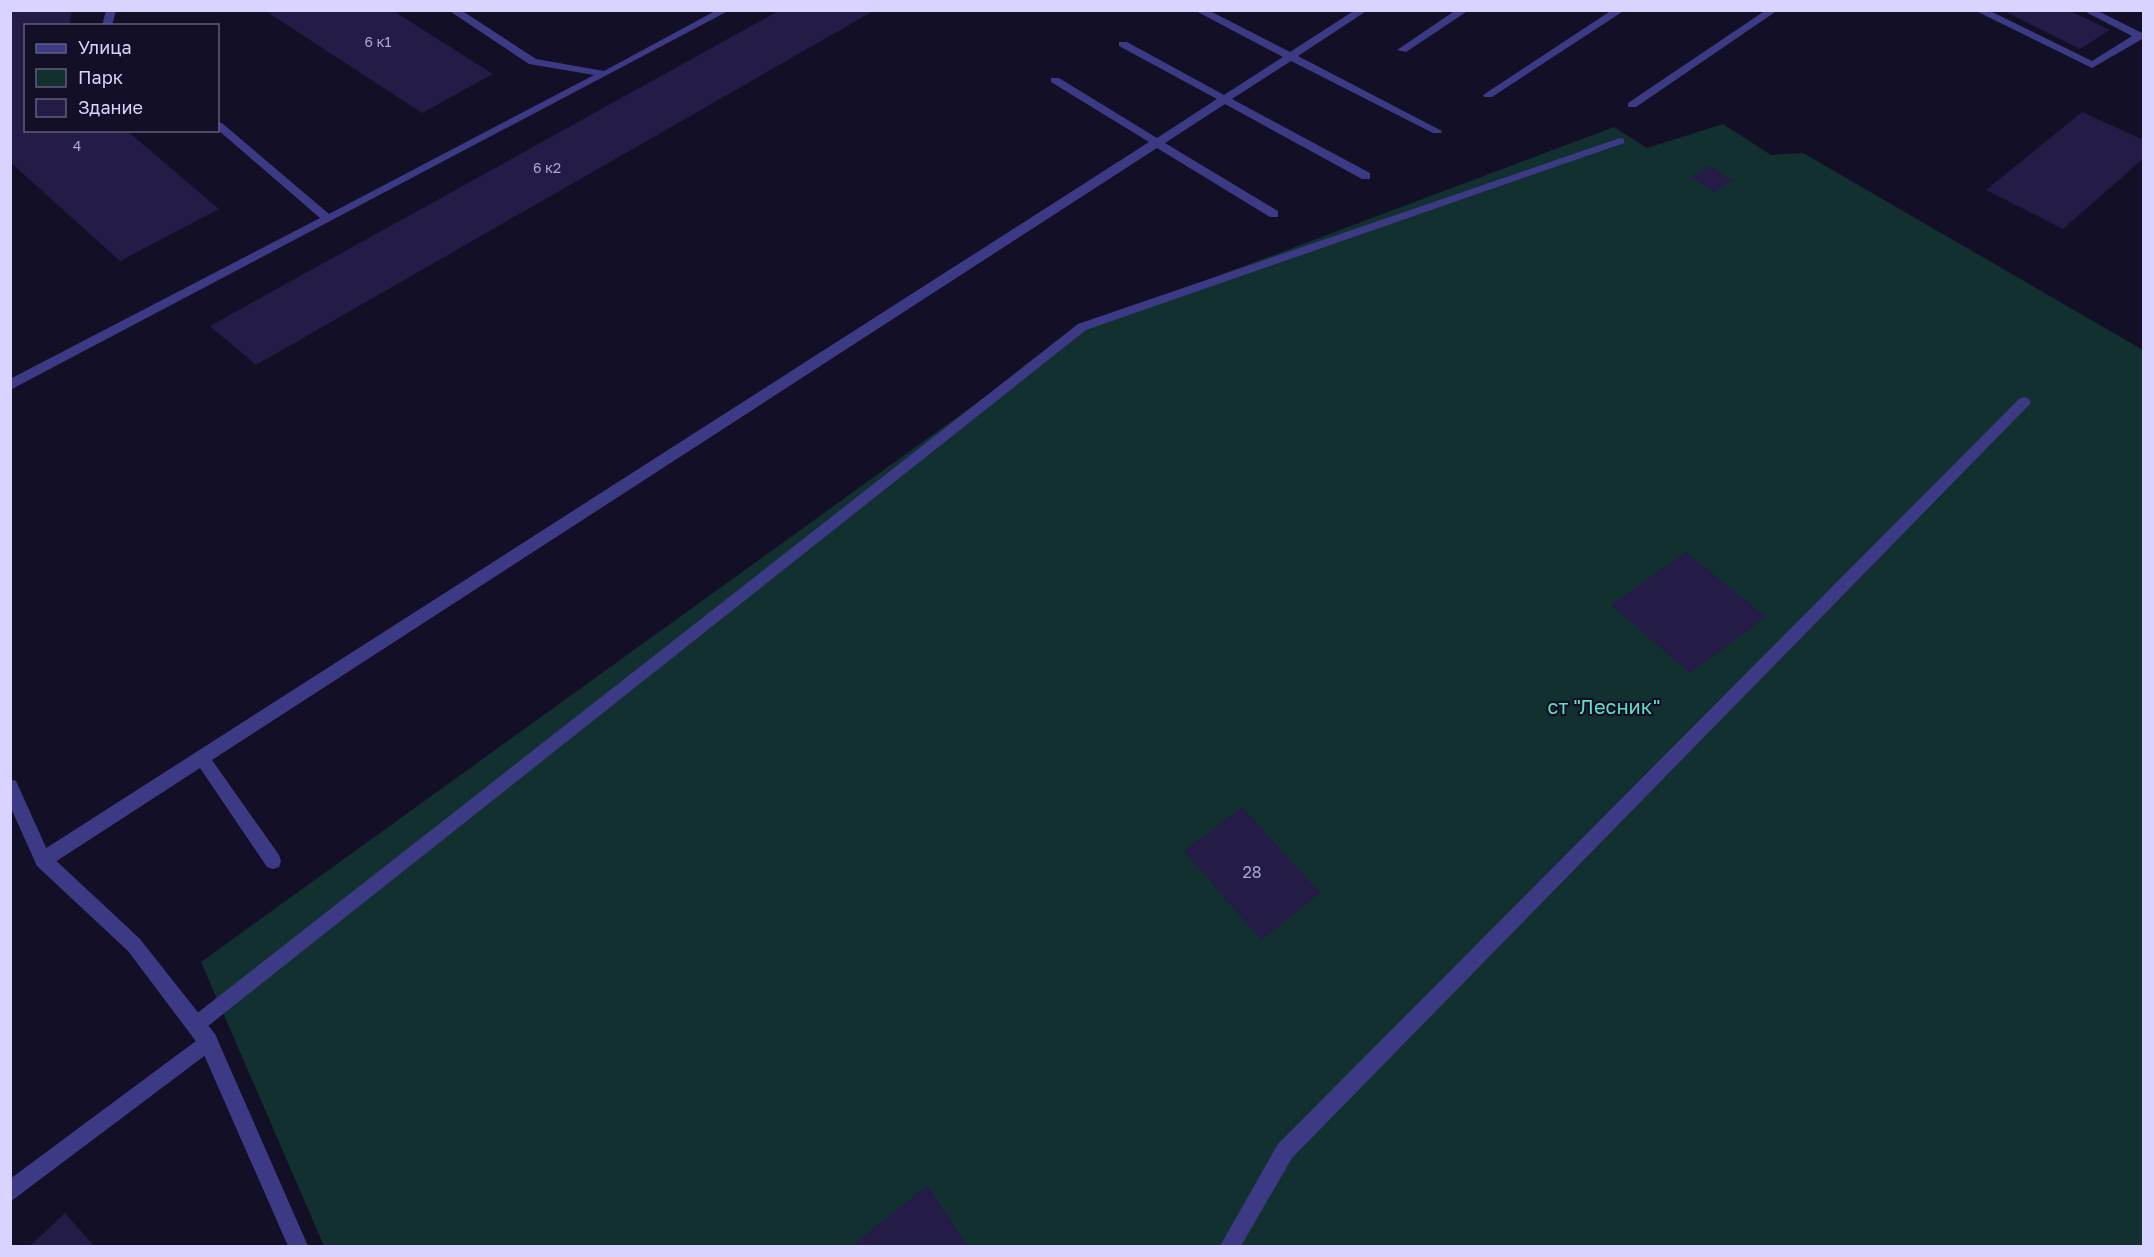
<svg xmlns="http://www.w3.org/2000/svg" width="2154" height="1257" viewBox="0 0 2154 1257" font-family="'Golos Text',sans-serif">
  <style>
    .green { fill: #12302f }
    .building { fill: #241b47 }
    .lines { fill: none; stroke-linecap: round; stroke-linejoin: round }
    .lane { fill: #3d3a85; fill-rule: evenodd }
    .street { fill: #3d3a85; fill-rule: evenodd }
    .labels { text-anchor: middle; stroke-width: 4.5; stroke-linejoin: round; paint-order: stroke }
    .far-number-label { font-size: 14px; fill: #aca6d1 }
    .number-label { font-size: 16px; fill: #aca6d1 }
    .park-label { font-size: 20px; fill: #5fe0c0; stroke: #130f26 }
  </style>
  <rect width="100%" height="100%" fill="#130f26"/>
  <path class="green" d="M1723 124 1771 155 1803 153 2143 350V1246H324L201 962 1082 327 1614 127 1647 148Z"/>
  <path class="building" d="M10 10H72L69 26H26V130H126L219 209 120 261 10 162Z
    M264 10H392L493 74 422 113Z
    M780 10H875L256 365 210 326Z
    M2002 10H2068L2110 30 2080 49Z
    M2082 112 2144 140V158L2063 229 1986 190Z
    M1709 166 1733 181 1714 192 1690 177Z
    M1686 552 1766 617 1690 673 1611 605Z
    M1242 807 1320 893 1261 940 1184 851Z
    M928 1185 967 1246H859L856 1242Z
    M65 1213 94 1246H30Z"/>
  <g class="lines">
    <path class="lane" d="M106 10H116L112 26H102Z
      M448 10H461L536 59 604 71 717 10H730L10 390V379L320 218 218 130V122L222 123 329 214 594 75 529 64Z
      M1194 10H1208L1290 52 1355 10H1368L1298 56 1442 131 1441 133H1433L1291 61 1232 99 1370 173V179H1362L1225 104 1165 143 1278 211V217H1270L1157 148 212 760 279 855 281 861 279 867 273 869 267 867 200 768 49 866 43 868 37 866 35 860 37 854 1149 142 1051 82V78H1059L1157 138 1217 99 1119 46V42H1127L1224 95 1283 57Z
      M1456 10H1469L1406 52 1397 50Z
      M1612 10H1625L1492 97H1484L1483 95Z
      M1766 10H1778L1636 107H1628V103Z
      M1974 10H1988L2092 61 2132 36 2082 10H2096L2144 34V38L2092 68Z
      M1620 138 1624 139V143L1086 330 203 1030 197 1033 191 1030 188 1024 191 1018 1078 324Z
      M2024 397 2029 399 2031 402 2029 405 1292 1158 1241 1246H1220L1278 1144 2019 399Z
      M208 1032 215 1034 217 1041 215 1048 10 1202V1179Z"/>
    <path class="street" d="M10 779 16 781 49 854 140 939 215 1034 308 1246H288L201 1048 128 951 37 866 10 806Z"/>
  </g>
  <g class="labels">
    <g class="far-number-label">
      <text x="378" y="47">6 к1</text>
      <text x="77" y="151">4</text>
      <text x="547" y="173">6 к2</text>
    </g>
    <g class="number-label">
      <text x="1252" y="878">28</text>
    </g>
    <g class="park-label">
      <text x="1604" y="714">ст "Лесник"</text>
    </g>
  </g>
  <rect width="2154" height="1257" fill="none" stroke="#d9d4ff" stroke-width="24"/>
  <rect x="24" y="24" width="195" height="108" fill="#130f26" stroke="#625e7d" stroke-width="1.5"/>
  <rect x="36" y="44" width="30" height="9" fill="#3d3a85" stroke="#625e7d" stroke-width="1.5"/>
  <text x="78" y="54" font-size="18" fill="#d9d4ff">Улица</text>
  <rect x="36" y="69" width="30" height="18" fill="#12302f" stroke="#625e7d" stroke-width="1.5"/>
  <text x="78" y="84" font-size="18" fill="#d9d4ff">Парк</text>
  <rect x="36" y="99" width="30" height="18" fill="#241b47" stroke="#625e7d" stroke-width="1.5"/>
  <text x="78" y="114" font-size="18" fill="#d9d4ff">Здание</text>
</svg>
